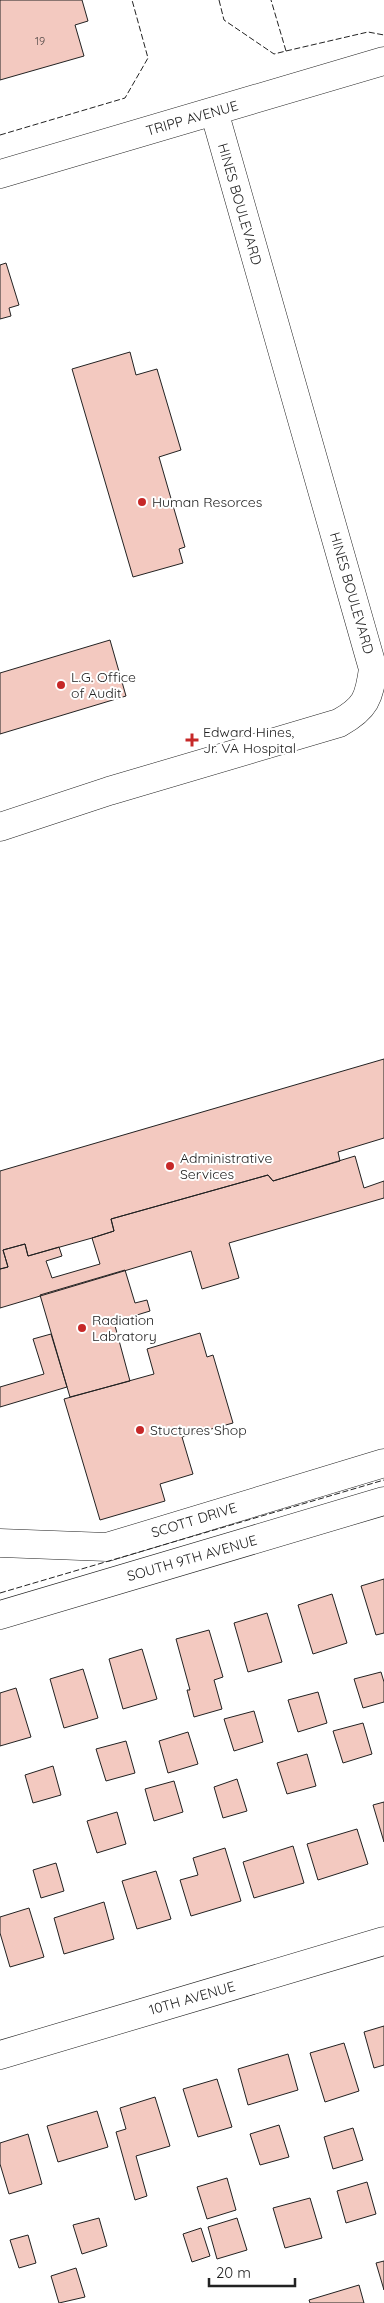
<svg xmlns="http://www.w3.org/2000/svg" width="384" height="2303" viewBox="0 0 384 2303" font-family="Quicksand,sans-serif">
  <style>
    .building { fill: #f3c9c0; stroke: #222 }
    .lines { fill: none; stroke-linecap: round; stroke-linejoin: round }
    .minor-casing { stroke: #222; stroke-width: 29 }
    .minor { stroke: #fff; stroke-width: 28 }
    .fence { stroke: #222; stroke-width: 1; stroke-dasharray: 6 2.5; stroke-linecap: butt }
    .poi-dot { fill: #c62828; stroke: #fff; stroke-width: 2 }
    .labels { text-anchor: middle; stroke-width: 4; stroke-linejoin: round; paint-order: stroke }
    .number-label { font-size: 11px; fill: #564c4a }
    .street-label { font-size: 14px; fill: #222; stroke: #fff }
    .poi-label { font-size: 14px; fill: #222; stroke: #fff; text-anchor: start }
  </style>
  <rect width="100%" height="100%" fill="#fff"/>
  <path class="building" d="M0 0H82L88 21 75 25 84 56 0 80Z
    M6 263 19 305 9 308 11 316 0 319V265Z
    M130 352 136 375 157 369 181 450 159 457 185 547 179 549 183 563 133 577 72 369Z
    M110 640 126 696 0 734V673Z
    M384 1059V1138L338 1152 340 1161 273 1181 268 1175 111 1219 114 1231 92 1238 28 1256 25 1244 3 1250 8 1267 0 1269V1171Z
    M355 1156 364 1188 384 1181V1198L229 1243 239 1278 202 1289 191 1251 0 1308V1269L8 1267 3 1250 25 1244 28 1256 59 1247 62 1256 46 1261 52 1278 100 1264 92 1238 114 1231 111 1219 268 1175 273 1181Z
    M125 1270 135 1303 147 1300 150 1311 114 1322 130 1381 70 1397 40 1295Z
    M200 1333 207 1357 213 1355 233 1423 182 1437 193 1474 160 1484 165 1501 100 1520 64 1399 154 1374 147 1349Z
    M51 1334 67 1387 0 1407V1387L44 1374 33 1339Z
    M384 1579V1633L376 1635 361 1586Z
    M332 1594 347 1643 313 1654 298 1605Z
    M267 1613 282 1662 248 1672 234 1623Z
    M209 1630 223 1677 214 1680 222 1709 194 1717 187 1690H190L176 1639Z
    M142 1649 157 1699 123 1709 109 1659Z
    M83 1669 98 1718 64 1728 50 1679Z
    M381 1672 384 1682V1702L363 1708 354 1679Z
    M16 1688 31 1737 0 1746V1693Z
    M318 1692 327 1723 298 1732 288 1700Z
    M254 1711 263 1742 234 1751 224 1719Z
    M363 1723 372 1754 343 1763 333 1731Z
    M188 1732 198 1764 168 1773 159 1741Z
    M126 1741 135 1773 106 1781 96 1749Z
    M307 1754 316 1786 287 1794 277 1763Z
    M53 1766 61 1795 33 1803 25 1775Z
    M237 1779 247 1811 223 1818 214 1787Z
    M174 1781 183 1812 154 1821 145 1789Z
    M384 1802V1842L373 1805Z
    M117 1812 126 1844 97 1853 87 1821Z
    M357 1829 368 1864 318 1880 307 1844Z
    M293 1846 304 1883 254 1898 243 1862Z
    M225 1848 241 1901 191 1916 180 1880 198 1875 193 1858Z
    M56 1863 64 1891 41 1898 33 1870Z
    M156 1871 171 1919 137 1929 122 1881Z
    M104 1902 114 1939 64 1954 54 1918Z
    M29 1908 44 1957 10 1967 0 1933V1917Z
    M384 2026V2065L374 2068 364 2032Z
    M344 2043 359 2091 325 2102 310 2053Z
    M288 2054 298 2090 248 2105 238 2069Z
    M217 2079 232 2127 198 2137 183 2089Z
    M155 2097 170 2146 136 2156 147 2196 135 2200 116 2132 126 2129 120 2108Z
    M97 2111 108 2147 58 2162 47 2126Z
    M279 2125 289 2157 260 2165 250 2134Z
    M353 2128 363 2160 333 2169 324 2137Z
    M28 2134 42 2184 9 2194 0 2164V2143Z
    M227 2178 236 2210 207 2219 197 2187Z
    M367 2182 376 2214 346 2223 337 2191Z
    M310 2198 322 2238 285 2248 273 2208Z
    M99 2218 107 2246 82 2254 73 2225Z
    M237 2218 247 2250 217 2259 208 2227Z
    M201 2228 210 2256 192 2262 183 2234Z
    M28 2235 36 2263 19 2268 10 2240Z
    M384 2261V2290L376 2263Z
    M76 2268 85 2297 59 2303 51 2276Z
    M359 2285 364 2303H310L309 2300Z"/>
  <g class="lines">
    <defs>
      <path id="minor" d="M0 174 384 61
        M0 827 109 791 339 723C366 708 369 698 373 669L214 111
        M0 1543 107 1547 384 1463
        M0 1615 384 1501
        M0 2055 384 1941"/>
    </defs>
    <use href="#minor" class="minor-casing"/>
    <use href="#minor" class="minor"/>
    <path class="fence" d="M219 0 224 20 274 54 286 51 271 0
      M286 51 368 32 384 35
      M0 135 125 98 148 58 132 0
      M0 1593 384 1480"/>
  </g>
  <g class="poi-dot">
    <circle cx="142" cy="502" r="5"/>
    <circle cx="61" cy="685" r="5"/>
    <path d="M189.5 732.5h5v5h5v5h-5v5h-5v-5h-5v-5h5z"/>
    <circle cx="170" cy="1166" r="5"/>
    <circle cx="82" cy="1328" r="5"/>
    <circle cx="140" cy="1430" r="5"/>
  </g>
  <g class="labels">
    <g class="number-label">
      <text x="40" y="45">19</text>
    </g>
    <g class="street-label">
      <text transform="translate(192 118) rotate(-16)" y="5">TRIPP AVENUE</text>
      <text transform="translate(240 204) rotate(74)" y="5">HINES BOULEVARD</text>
      <text transform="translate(352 593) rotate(74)" y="5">HINES BOULEVARD</text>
      <text transform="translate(194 1520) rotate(-17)" y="5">SCOTT DRIVE</text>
      <text transform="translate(192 1558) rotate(-16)" y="5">SOUTH 9TH AVENUE</text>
      <text transform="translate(192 1998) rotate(-16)" y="5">10TH AVENUE</text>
    </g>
    <g class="poi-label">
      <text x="152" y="507">Human Resorces</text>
      <text x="71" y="682">L.G. Office<tspan x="71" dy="16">of Audit</tspan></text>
      <text x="203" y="737">Edward Hines,<tspan x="203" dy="16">Jr. VA Hospital</tspan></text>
      <text x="180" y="1163">Administrative<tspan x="180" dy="16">Services</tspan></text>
      <text x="92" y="1325">Radiation<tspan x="92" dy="16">Labratory</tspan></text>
      <text x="150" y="1435">Stuctures Shop</text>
    </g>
  </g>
  <path d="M209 2278v8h86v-8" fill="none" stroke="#222222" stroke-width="2.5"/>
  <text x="216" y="2278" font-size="15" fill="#222222" stroke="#ffffff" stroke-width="4" paint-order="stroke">20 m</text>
</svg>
